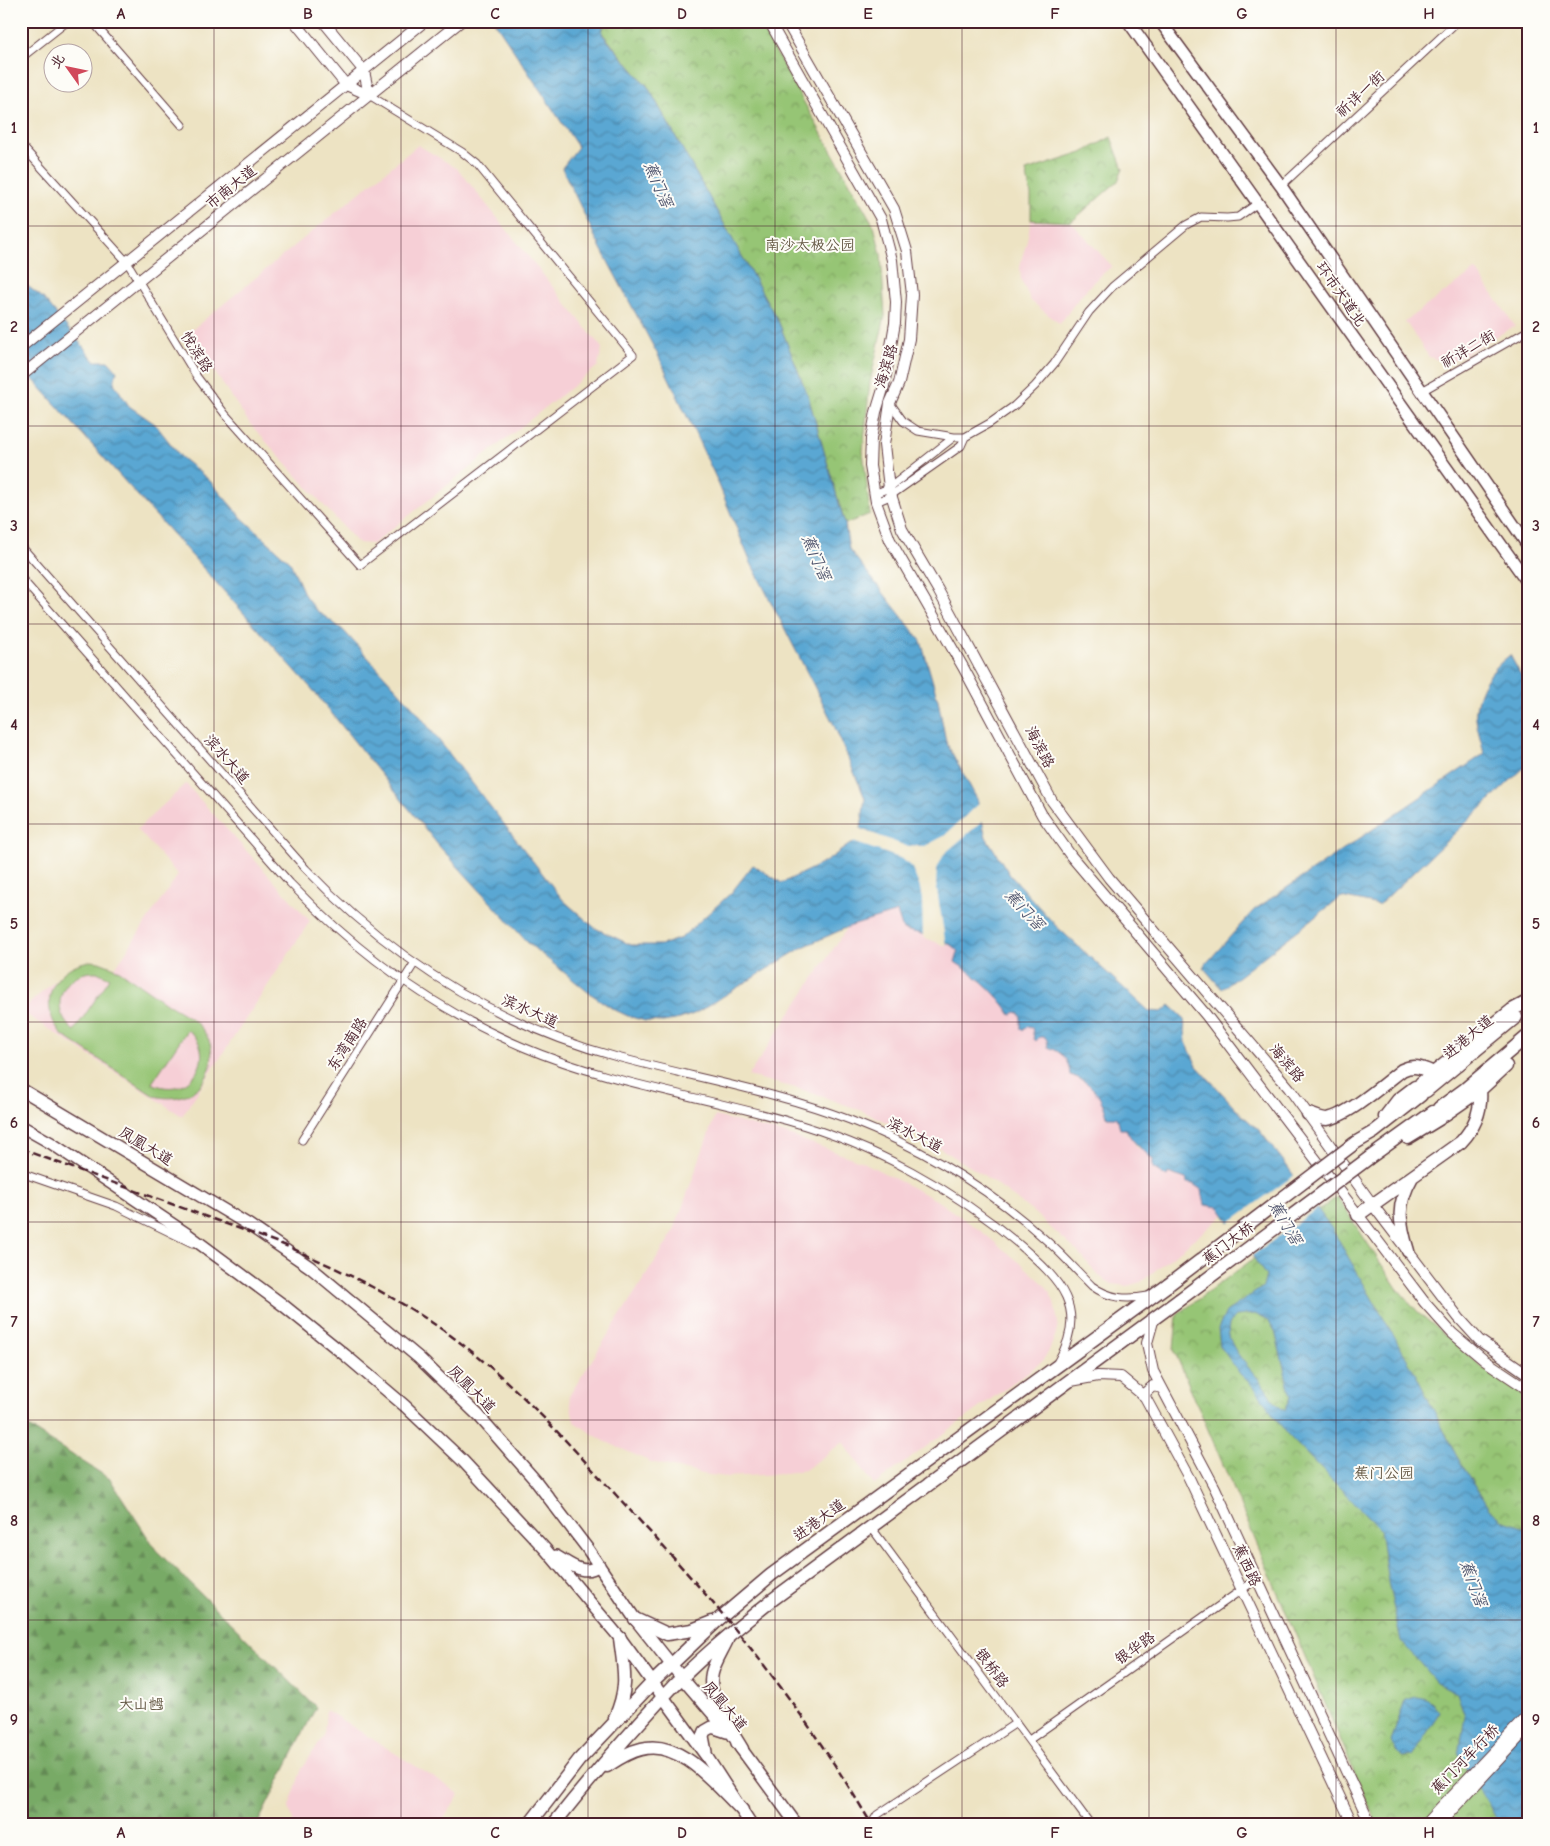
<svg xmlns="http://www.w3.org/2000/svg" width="1550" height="1846" viewBox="0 0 1550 1846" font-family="'Comic Neue','LXGW WenKai TC',sans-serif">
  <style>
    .built { fill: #f6cfd6 }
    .green { fill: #96c574; stroke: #707250; fill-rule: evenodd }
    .forest { fill: url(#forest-firs); stroke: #616448 }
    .park { fill: url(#park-crowns); stroke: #707250 }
    .water { fill: url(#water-waves); stroke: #52637f; fill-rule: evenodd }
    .pier { fill: #ede3c3 }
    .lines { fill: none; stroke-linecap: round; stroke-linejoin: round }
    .street-casing { stroke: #623c42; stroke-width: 9 }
    .secondary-casing { stroke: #623c42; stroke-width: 12 }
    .primary-casing { stroke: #623c42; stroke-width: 14 }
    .highway-casing { stroke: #623c42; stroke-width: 15 }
    .street { stroke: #fff; stroke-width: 7 }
    .secondary { stroke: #fff; stroke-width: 10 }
    .primary { stroke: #fff; stroke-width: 11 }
    .highway { stroke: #fff; stroke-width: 12 }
    .rail { stroke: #4a1f2b; stroke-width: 2.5; stroke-dasharray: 8 4; stroke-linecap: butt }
    .highway-bridge-casing { stroke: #623c42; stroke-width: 15; stroke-linecap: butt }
    .highway-bridge { stroke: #fff; stroke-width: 12 }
    .grid { fill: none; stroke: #4a1f2b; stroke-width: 1; stroke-opacity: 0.55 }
    .labels { text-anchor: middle; stroke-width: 4; stroke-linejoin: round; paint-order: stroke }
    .street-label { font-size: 15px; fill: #4a1f2b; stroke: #fdfcf7 }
    .park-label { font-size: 15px; fill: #655945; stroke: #fdfcf7 }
    .water-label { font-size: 16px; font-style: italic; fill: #50556e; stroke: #fdfcf7 }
    .neatline { fill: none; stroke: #4a1f2b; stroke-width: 2 }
    .grid-label { font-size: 16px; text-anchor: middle; font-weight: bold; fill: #4a1f2b }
  </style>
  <defs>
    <pattern id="forest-firs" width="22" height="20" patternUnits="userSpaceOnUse" patternTransform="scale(1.25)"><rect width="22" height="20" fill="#78aa66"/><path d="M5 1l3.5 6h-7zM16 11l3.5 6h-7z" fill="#648a54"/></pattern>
    <pattern id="park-crowns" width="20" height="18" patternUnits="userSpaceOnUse" patternTransform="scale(1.25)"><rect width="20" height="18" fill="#96c574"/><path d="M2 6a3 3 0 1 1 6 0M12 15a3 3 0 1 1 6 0" fill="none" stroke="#7c9f5f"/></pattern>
    <pattern id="water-waves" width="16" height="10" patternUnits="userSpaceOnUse" patternTransform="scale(1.25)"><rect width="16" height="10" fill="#5aa7d3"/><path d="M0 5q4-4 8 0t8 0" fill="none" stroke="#4c87ab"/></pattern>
  </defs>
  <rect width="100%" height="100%" fill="#fdfcf7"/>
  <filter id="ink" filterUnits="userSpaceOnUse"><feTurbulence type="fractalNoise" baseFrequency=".02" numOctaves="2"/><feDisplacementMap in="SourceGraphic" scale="10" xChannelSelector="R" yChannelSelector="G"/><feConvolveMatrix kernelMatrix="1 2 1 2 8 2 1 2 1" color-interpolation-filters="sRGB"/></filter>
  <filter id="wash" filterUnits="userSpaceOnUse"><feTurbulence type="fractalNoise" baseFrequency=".0096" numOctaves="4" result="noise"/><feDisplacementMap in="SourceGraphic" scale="20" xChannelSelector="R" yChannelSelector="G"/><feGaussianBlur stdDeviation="1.12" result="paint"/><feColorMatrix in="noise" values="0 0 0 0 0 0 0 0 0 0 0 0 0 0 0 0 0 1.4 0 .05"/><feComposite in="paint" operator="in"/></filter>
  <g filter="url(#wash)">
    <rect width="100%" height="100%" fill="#ede3c3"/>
    <path class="built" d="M418 145 458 169 602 348 598 366 373 544 358 543 250 424 188 333Z
      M1031 220 1071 222 1112 266 1092 283 1075 303 1060 324 1031 301 1021 280 1020 268 1022 257 1026 245Z
      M1476 270 1515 326 1449 363 1429 357 1405 321Z
      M186 784 310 921 182 1116 21 1011 66 971 73 966 90 961 99 962 115 968 178 875 137 829Z
      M897 911 904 930 922 934 955 947 958 952 957 957 969 971 992 991 1004 1003 1011 1015 1015 1011 1019 1013 1022 1023 1025 1028 1028 1026 1032 1027 1036 1041 1038 1037H1045L1047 1040 1048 1047 1062 1054 1067 1060 1070 1075 1086 1082 1100 1096 1107 1117 1117 1116 1137 1147 1145 1151 1167 1176 1168 1173 1186 1179 1187 1183 1193 1184 1202 1190 1204 1198 1219 1207 1224 1215 1141 1282 1127 1286 1112 1284 1099 1276 1077 1251 1033 1212 985 1176 935 1145 909 1132 855 1108 800 1089 748 1076 848 927Z
      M715 1116 786 1134 863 1162 936 1200 981 1231 1024 1266 1044 1284 1050 1293 1054 1302 1058 1323 1056 1334 1048 1353 1040 1363 874 1485 843 1442 805 1470 779 1474 727 1477 702 1474 651 1462 604 1441 574 1422 569 1396 673 1233Z
      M326 1710 460 1794 440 1825H294L289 1807 302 1768 324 1736Z"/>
    <path class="green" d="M90 961 99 962 115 968C133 980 151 992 169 1005 182 1013 197 1020 205 1033 216 1049 213 1072 200 1086 187 1098 171 1100 154 1096L61 1034C37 1003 52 967 90 961ZM97 972 110 978 74 1031C46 1008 63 970 97 972ZM187 1030C221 1052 190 1103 152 1083Z"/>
    <path class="forest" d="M21 1422 110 1479 156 1550 316 1707 257 1825H21Z"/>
    <path class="park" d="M604 21H758L874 226 881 254 885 316 870 382 863 451 870 514 845 524 808 396 779 323 648 87 602 33Z
      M1111 137 1123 169 1118 181 1071 222 1031 220V195L1026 171 1082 153Z
      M1337 1197 1397 1288 1418 1312 1486 1370 1529 1399V1825H1377L1174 1350 1177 1315Z"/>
    <path class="water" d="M494 21H604L602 34 648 87 779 323 808 396 845 524 849 549 921 641 938 700 946 742 977 799 986 837 1010 875 1056 926 1149 1011 1162 1012 1170 1005 1184 1018 1186 1042 1197 1066 1243 1116 1259 1130 1282 1159 1332 1229 1414 1371 1456 1455 1489 1509 1504 1521 1529 1529V1825H1501L1459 1755 1465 1716 1457 1693 1436 1682 1401 1641 1388 1582 1380 1529 1289 1436 1276 1419 1255 1388 1240 1374 1220 1346 1218 1329 1226 1312 1263 1287 1266 1276 1219 1207 1205 1205 1202 1190 1193 1184 1187 1183 1186 1179 1168 1173 1167 1177 1153 1168V1160C1143 1149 1132 1143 1126 1129H1120L1117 1117H1107C1102 1096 1091 1081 1070 1075 1069 1059 1062 1052 1048 1047L1047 1040 1045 1037H1039L1036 1041 1034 1039 1032 1027 1028 1026 1023 1031 1021 1029V1018L1019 1013 1015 1012 1011 1015C997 993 977 976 955 962L958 952C950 939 918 933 903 930L897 912 848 927 803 947 696 1013 680 1019 663 1022 645 1021 628 1016 613 1009 588 992 528 943 439 846 312 689 21 366V281L43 298 95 361H108L117 371 114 383 129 406 155 424 181 457 209 480 240 516 290 562 305 596 316 610 343 630 413 707 563 900 595 928 631 945H661L681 938 731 893 753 865 782 883 825 862 860 837 865 798 833 723 750 561 717 480 659 357 597 241 562 168 578 147ZM1255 1314 1269 1321 1275 1331 1291 1397 1285 1411C1273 1403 1269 1392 1260 1381 1250 1368 1224 1344 1229 1325 1230 1322 1234 1318 1236 1316Z
      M1510 655 1529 690V763L1379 905 1341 897 1222 989 1203 967 1254 910 1484 754C1482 742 1477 730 1476 719 1474 693 1490 670 1510 655Z
      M1416 1697C1427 1698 1433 1702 1439 1711L1432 1725 1412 1756 1402 1758 1391 1742 1405 1700Z"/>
    <path class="pier" d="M981 802 985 819 944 854 937 869 936 884 946 946 923 937 922 900 920 888 912 868 906 862 900 858 850 841 857 835 858 828 906 846H925L944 836Z
      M1296 1174 1319 1207 1250 1257 1227 1224Z"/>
  </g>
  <g filter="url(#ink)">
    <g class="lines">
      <defs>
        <path id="street" d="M92 21 182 125
          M21 58 68 21
          M21 145 127 262 197 377 225 414 360 565 633 355 477 164 462 152 369 95
          M1281 186 1458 21
          M1422 391 1529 330
          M890 403 903 421 918 431 954 437
          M965 437 990 423 1014 406 1035 386 1054 364 1089 312 1112 287 1186 225 1201 217 1227 218 1238 217 1258 203
          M874 494 889 488 954 437H965L961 446 890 496 876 502
          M21 546 306 869C393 960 495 1024 617 1057 695 1078 775 1091 850 1120 922 1148 990 1189 1047 1241 1063 1255 1077 1271 1092 1286 1110 1299 1127 1300 1148 1296
          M21 578 290 883C357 953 434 1009 523 1047 607 1083 700 1096 788 1121 874 1145 954 1189 1021 1246 1060 1280 1089 1309 1058 1361
          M302 1140 414 964
          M21 1173 116 1206 192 1243
          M871 1527 1091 1825
          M1029 1740 1257 1579
          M871 1825 877 1815 1016 1723"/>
        <path id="secondary" d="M294 21 346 85 369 95
          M323 21 364 71 369 95
          M769 21 881 219 892 260 896 302 895 323 884 386 876 412 871 439 870 466 876 502 890 540 963 667 1042 815 1071 856 1206 1015 1425 1303 1452 1333 1484 1360 1529 1390
          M786 21 894 209 907 251 912 295 909 339 899 383 890 403 884 445 889 488 902 529 938 590 1052 801 1109 878 1289 1088 1372 1204 1459 1318 1479 1340 1529 1375
          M21 347 425 21
          M21 376 461 21
          M1154 1318 1147 1343 1153 1371 1215 1488 1371 1825
          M1071 1381 1098 1376 1121 1377 1145 1397 1189 1478 1353 1825
          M1145 1397 1146 1392 1153 1386 1162 1388
          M1424 1825 1529 1714
          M1438 1825 1529 1727"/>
        <path id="primary" d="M1128 21 1529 584
          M1160 21 1281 186 1529 547
          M21 1089 249 1225 310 1267 419 1358 479 1416 535 1480 587 1548 635 1619 682 1678 725 1728
          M21 1126 51 1143 187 1234 283 1305 345 1355 405 1406 463 1461 546 1550 620 1638 707 1757 751 1825
          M556 1556C570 1564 584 1577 599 1565
          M737 1743 797 1825
          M706 1752 703 1736 705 1731 712 1727 727 1732"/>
        <path id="highway" d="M1421 1083 1512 1010 1529 1001
          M1426 1091 1516 1017
          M1439 1108 1465 1089 1529 1035
          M1308 1114C1313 1115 1321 1119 1327 1119 1348 1116 1385 1083 1402 1070 1414 1064 1422 1068 1434 1073
          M1444 1115 1480 1090 1506 1066
          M1385 1117 1398 1100 1415 1087
          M1408 1138 1439 1119
          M1355 1143 1374 1132 1421 1095
          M1369 1158 1433 1112
          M1358 1215 1461 1142C1475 1127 1482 1111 1480 1090
          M1408 1251C1399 1222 1396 1205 1412 1177
          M635 1619 667 1634 692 1630 712 1622
          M727 1640C722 1651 715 1661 712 1673 706 1699 730 1728 742 1749
          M615 1718C629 1686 624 1671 620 1638
          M607 1766C618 1759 628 1752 641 1749 680 1738 717 1786 742 1810
          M529 1825 579 1760 653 1682 719 1619 771 1575 1168 1285
          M553 1825C588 1781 625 1738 663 1697 696 1661 735 1630 772 1600L1179 1300"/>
      </defs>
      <use href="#street" class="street-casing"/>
      <use href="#secondary" class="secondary-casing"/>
      <use href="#primary" class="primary-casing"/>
      <use href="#highway" class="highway-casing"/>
      <use href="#street" class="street"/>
      <use href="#secondary" class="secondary"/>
      <use href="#primary" class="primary"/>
      <use href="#highway" class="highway"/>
      <path class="rail" d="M21 1149 284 1245C344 1271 401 1299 454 1338 515 1383 565 1440 617 1496 651 1533 685 1570 718 1609 776 1676 827 1749 872 1825"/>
      <defs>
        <path id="highway-bridge" d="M1168 1285 1355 1143
          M1179 1300 1369 1158"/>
      </defs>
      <use href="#highway-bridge" class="highway-bridge-casing"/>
      <use href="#highway-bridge" class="highway-bridge"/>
    </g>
  </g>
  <path class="grid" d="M214 21V1825M401 21V1825M588 21V1825M775 21V1825M962 21V1825M1149 21V1825M1336 21V1825M21 226H1529M21 426H1529M21 624H1529M21 824H1529M21 1022H1529M21 1222H1529M21 1420H1529M21 1620H1529"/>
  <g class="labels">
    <g class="street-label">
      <text transform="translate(1360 94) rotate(-43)" y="5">祈详一街</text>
      <text transform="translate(231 187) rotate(-39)" y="5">市南大道</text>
      <text transform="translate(1341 294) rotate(55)" y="5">环市大道北</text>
      <text transform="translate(1468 349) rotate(-30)" y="5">祈详二街</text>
      <text transform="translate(197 352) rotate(58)" y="5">悦滨路</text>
      <text transform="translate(886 366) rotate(-73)" y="5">海滨路</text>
      <text transform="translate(1040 747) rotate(62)" y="5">海滨路</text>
      <text transform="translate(227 759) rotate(49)" y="5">滨水大道</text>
      <text transform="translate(530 1011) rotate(24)" y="5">滨水大道</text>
      <text transform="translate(1468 1037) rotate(-40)" y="5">进港大道</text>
      <text transform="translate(347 1044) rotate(-57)" y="5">东湾南路</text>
      <text transform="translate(1287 1063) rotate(50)" y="5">海滨路</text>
      <text transform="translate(915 1135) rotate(27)" y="5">滨水大道</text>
      <text transform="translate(146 1146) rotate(31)" y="5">凤凰大道</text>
      <text transform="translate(1228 1243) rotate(-37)" y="5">蕉门大桥</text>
      <text transform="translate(472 1389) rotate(45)" y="5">凤凰大道</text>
      <text transform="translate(819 1520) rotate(-36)" y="5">进港大道</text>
      <text transform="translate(1247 1565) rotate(65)" y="5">蕉西路</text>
      <text transform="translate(1135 1648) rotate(-35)" y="5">银华路</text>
      <text transform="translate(992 1668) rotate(53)" y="5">银桥路</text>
      <text transform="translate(725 1706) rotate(50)" y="5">凤凰大道</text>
      <text transform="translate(1465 1759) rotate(-46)" y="5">蕉门河车行桥</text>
    </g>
    <g class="park-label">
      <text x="810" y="250">南沙太极公园</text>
      <text x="1384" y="1478">蕉门公园</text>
      <text x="141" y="1709">大山乸</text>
    </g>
    <g class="water-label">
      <text transform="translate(659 184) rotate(67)" y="6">蕉门滘</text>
      <text transform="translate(817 557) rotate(67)" y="6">蕉门滘</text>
      <text transform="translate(1025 909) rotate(48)" y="6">蕉门滘</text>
      <text transform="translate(1286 1222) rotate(60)" y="6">蕉门滘</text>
      <text transform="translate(1474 1583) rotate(70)" y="6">蕉门滘</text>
    </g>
  </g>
  <rect width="1550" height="1846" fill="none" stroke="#fdfcf7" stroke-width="55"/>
  <g transform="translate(68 68) rotate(303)"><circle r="24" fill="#fdfcf7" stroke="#b5a4a5"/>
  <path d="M0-4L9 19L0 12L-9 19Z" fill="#d1495b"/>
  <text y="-8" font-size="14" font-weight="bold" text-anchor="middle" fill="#4a1f2b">北</text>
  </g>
  <rect x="28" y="28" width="1494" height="1790" class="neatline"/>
  <g class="grid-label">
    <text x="121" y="19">A</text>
    <text x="308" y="19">B</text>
    <text x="495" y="19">C</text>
    <text x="682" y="19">D</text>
    <text x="868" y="19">E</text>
    <text x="1055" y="19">F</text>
    <text x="1242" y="19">G</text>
    <text x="1429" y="19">H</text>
    <text x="14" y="133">1</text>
    <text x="1536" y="133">1</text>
    <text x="14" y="332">2</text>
    <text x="1536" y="332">2</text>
    <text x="14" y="531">3</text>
    <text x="1536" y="531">3</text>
    <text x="14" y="730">4</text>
    <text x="1536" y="730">4</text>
    <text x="14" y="929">5</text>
    <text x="1536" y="929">5</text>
    <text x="14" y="1128">6</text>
    <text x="1536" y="1128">6</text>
    <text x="14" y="1327">7</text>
    <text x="1536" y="1327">7</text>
    <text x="14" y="1526">8</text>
    <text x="1536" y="1526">8</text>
    <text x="14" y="1725">9</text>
    <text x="1536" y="1725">9</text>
    <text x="121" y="1838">A</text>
    <text x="308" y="1838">B</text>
    <text x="495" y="1838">C</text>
    <text x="682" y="1838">D</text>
    <text x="868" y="1838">E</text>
    <text x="1055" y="1838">F</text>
    <text x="1242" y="1838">G</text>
    <text x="1429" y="1838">H</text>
  </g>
</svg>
